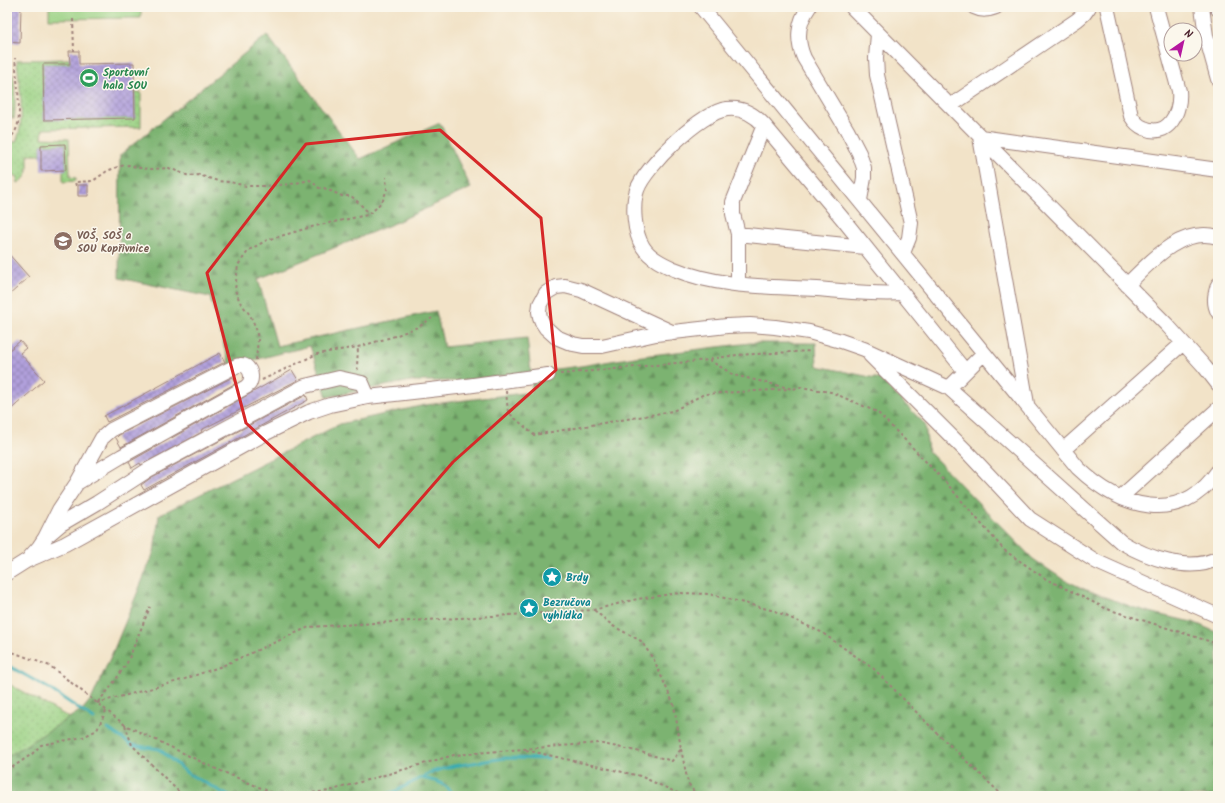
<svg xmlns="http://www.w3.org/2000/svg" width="1225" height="803" viewBox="0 0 1225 803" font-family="Kalam,sans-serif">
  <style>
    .grass { fill: url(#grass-dots); stroke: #727857 }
    .forest { fill: url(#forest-firs); stroke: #62694e }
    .park { fill: #9ad183; stroke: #727857 }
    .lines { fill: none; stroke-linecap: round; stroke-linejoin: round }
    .stream { stroke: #39abb2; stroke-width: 3 }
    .building { fill: url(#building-cross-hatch) }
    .minor-casing { stroke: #9e817a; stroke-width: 16 }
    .path { stroke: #9e817a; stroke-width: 2; stroke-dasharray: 3 3; stroke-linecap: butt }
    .minor { stroke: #fff; stroke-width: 14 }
    .marked { fill: none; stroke: #d62828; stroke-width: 3; stroke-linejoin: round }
    .labels { text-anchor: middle; stroke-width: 3; stroke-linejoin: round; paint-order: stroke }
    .leisure-label { font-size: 11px; font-weight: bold; fill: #27864d; stroke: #fbf7ec; text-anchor: start }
    .education-label { font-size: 11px; font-weight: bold; fill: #785e54; stroke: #fbf7ec; text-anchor: start }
    .culture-label { font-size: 11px; font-weight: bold; fill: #0d838f; stroke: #fbf7ec; text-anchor: start }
  </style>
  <defs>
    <pattern id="grass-dots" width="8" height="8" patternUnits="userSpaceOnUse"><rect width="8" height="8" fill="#9ad183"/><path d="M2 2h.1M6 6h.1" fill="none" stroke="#86b371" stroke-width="1.8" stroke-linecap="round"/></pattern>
    <pattern id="forest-firs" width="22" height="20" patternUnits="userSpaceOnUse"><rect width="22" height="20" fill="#7bb371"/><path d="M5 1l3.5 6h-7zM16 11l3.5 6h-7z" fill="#67915d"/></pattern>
    <pattern id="building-cross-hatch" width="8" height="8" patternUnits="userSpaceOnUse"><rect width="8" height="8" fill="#b1a0dc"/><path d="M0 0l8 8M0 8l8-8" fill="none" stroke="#9282b3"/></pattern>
  </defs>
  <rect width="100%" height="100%" fill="#fbf7ec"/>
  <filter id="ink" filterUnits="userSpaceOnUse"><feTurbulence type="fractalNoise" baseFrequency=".025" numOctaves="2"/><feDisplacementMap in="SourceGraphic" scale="8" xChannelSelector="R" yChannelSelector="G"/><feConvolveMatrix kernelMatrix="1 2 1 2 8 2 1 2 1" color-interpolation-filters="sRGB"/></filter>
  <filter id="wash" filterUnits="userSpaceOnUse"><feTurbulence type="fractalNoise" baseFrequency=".012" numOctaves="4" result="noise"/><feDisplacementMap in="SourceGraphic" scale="16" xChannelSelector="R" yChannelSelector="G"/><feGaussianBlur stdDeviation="0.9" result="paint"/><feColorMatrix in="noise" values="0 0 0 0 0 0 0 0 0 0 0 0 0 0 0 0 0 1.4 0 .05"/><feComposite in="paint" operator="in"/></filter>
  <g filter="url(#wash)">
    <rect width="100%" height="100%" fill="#f2e3c8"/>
    <path class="grass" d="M70 59V64H43L44 120 135 118V93L141 92V127L43 129 42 138 69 139 70 177 76 178V181L63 182V171L66 170 65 144 41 145V155H28C28 167 30 177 18 183L17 176H7V142H16C26 120 19 85 17 60Z
      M7 68C9 71 12 73 13 76 15 86 16 110 14 119L12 118V104L9 101H7Z
      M7 683 70 718 7 757Z"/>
    <path class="forest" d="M267 35 360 159 440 123 471 188 390 225 258 279 277 346 436 311 444 347 527 338 531 372 581 366 635 357 750 343H816L817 366 880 379 925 424 928 451 1033 559 1061 578 1084 589 1135 608 1165 616 1193 622 1218 633V796H7V757L83 709 92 698 115 647 154 552 159 515 340 424 425 405 532 392 531 372 459 381H411L327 397 310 346 230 366 210 297 119 278 120 155Z"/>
    <path class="park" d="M49 7H141V18L49 19Z"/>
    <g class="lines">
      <path class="stream" d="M7 665 48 688 94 719
        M108 729 132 745 159 749 187 773 229 796
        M422 778C436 781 446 782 453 796
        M379 796 394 792 432 772 453 766 505 758 548 759"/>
    </g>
    <g id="blocks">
      <path class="building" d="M7 7H21L20 43 7 42Z
        M69 51H79V64L134 63 135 118 44 120 43 64H70Z
        M65 144 66 170 41 171V145Z
        M78 185H88V196H78Z
        M7 252 29 277 7 297Z
        M20 341 26 348 20 353 44 380 7 413V352Z
        M220 353 225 362 107 422 104 416Z
        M292 370 298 380 205 428 201 430 202 432 141 465 140 463 132 468 129 462Z
        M233 377 236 383 121 447 116 438 119 435Z
        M306 395 308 400 144 490 141 485 152 477Z"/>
    </g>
  </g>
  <g filter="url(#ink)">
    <use href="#blocks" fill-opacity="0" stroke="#9e817a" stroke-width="1"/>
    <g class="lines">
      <defs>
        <path id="minor" d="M701 7 1078 468C1120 508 1180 527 1218 471
          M809 7C798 22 796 40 804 58L847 130 859 153 864 168V178L860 200
          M852 7 1167 325 1204 366 1218 384
          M974 7C982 11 988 10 996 7
          M1107 7 1131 116C1134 121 1139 126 1144 128 1169 139 1181 111 1179 91L1156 7
          M1202 7 1206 36 1218 79
          M1218 7V9
          M878 34 876 58 877 75 911 223 909 238 903 253
          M950 106 1077 20 1084 14 1089 7
          M738 234 865 247
          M738 284V234L733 214V202L764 125
          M1127 285C1150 262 1181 226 1218 237
          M1218 285C1215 294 1213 303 1218 312
          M902 293C874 295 845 291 817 289 769 286 720 288 674 269 663 264 650 258 643 247 634 233 632 205 637 190 645 167 701 112 727 109 742 107 754 114 764 125L842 218 965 371
          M674 333 581 290 565 286 556 287 546 293 540 304 539 312 540 317 542 322 546 328 556 337 573 344 583 346H602L656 334 727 326 750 325 775 327 809 332 841 341 864 349 949 388 1121 542C1146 557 1190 574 1218 558
          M870 355 969 454 1030 519 1097 562 1218 616
          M949 388 984 353
          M1027 404 980 137 1218 170
          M1063 450 1183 343
          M1121 497 1218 409
          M48 535 61 524 97 503 148 470 305 386 339 378 362 383 368 397
          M30 557 39 547 45 538 59 510 77 483 102 438 111 430 234 367C236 366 238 365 240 365 249 364 253 375 250 382 250 384 248 385 246 387L122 456 77 483
          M7 573 26 561 65 544 266 433 309 412 330 405 368 397 466 386 548 375"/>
      </defs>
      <use href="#minor" class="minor-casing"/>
      <path class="path" d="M73 19 74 51
        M7 139C12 137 15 133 17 127 22 115 16 73 15 58
        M76 186 75 182 93 181 107 171 120 166 129 165 140 168 151 169 169 168 189 176 199 175 218 181 230 182 246 186H265L291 184 310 180 319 188H324L342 196H351L358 202 369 213
        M710 359 737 355 811 351
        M256 360 258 340 256 328 250 315 240 302 235 290 238 265 249 250 267 240 315 226 367 215 375 209 383 200 387 189 386 177
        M358 370 357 367 358 347
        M560 374 709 360 734 375 793 389 800 387 831 392 877 412 911 446 948 485 1004 550 1046 579 1107 609 1218 644
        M262 380 317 354 358 347 395 336 420 326 432 318
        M506 391 508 412 534 435 673 411 704 394 790 389
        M7 651 15 653 50 666 125 725 214 768 280 796
        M98 702 110 688 127 663 150 607
        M97 703 182 680 222 666 309 627 593 610 637 599 679 593 709 594 775 611 821 632 874 669 936 732 1003 796
        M125 725 132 745 183 796
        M681 749 688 783 697 796
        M526 750 640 776 684 796
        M7 771 32 754 41 745 83 737 97 730 106 711
        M283 796 329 791 454 755 523 749 598 743 641 752 672 761 681 749 674 705 654 660 641 641 613 626 594 610"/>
      <use href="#minor" class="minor"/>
    </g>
  </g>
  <path class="marked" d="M440 130 541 218 556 370 453 462 379 547 246 423 207 273 306 144Z"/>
  <defs>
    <symbol id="stadium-disc" viewBox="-11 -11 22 22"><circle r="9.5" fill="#2e9e5b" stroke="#fbf7ec"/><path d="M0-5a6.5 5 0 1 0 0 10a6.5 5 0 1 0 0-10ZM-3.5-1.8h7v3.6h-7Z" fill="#fff"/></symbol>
    <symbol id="university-disc" viewBox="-11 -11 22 22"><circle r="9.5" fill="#8d6e63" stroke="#fbf7ec"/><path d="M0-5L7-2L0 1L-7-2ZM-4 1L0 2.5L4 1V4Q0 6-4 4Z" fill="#fff"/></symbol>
    <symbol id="sight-disc" viewBox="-11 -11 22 22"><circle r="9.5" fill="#0f9aa8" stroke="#fbf7ec"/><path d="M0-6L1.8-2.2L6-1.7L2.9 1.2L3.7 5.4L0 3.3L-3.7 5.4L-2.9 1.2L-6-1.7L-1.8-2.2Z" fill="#fff"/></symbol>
  </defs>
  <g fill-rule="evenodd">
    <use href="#stadium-disc" x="78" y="67" width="22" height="22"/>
    <use href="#university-disc" x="52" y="230" width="22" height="22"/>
    <use href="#sight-disc" x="541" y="566" width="22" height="22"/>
    <use href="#sight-disc" x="518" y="597" width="22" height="22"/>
  </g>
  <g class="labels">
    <g class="leisure-label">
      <text x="103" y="76">Sportovní<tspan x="103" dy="13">hala SOU</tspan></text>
    </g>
    <g class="education-label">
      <text x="77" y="239">VOŠ, SOŠ a<tspan x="77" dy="13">SOU Kopřivnice</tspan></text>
    </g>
    <g class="culture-label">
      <text x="566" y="581">Brdy</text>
      <text x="543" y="606">Bezručova<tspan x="543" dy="13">vyhlídka</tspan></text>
    </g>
  </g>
  <rect width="1225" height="803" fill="none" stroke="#fbf7ec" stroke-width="24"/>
  <g transform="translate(1183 42) rotate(34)"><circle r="19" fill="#fbf7ec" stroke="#b4a19f"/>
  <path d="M0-3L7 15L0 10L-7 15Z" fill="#b5179e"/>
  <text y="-6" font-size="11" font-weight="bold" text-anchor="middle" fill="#4a1f2b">N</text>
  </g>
</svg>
